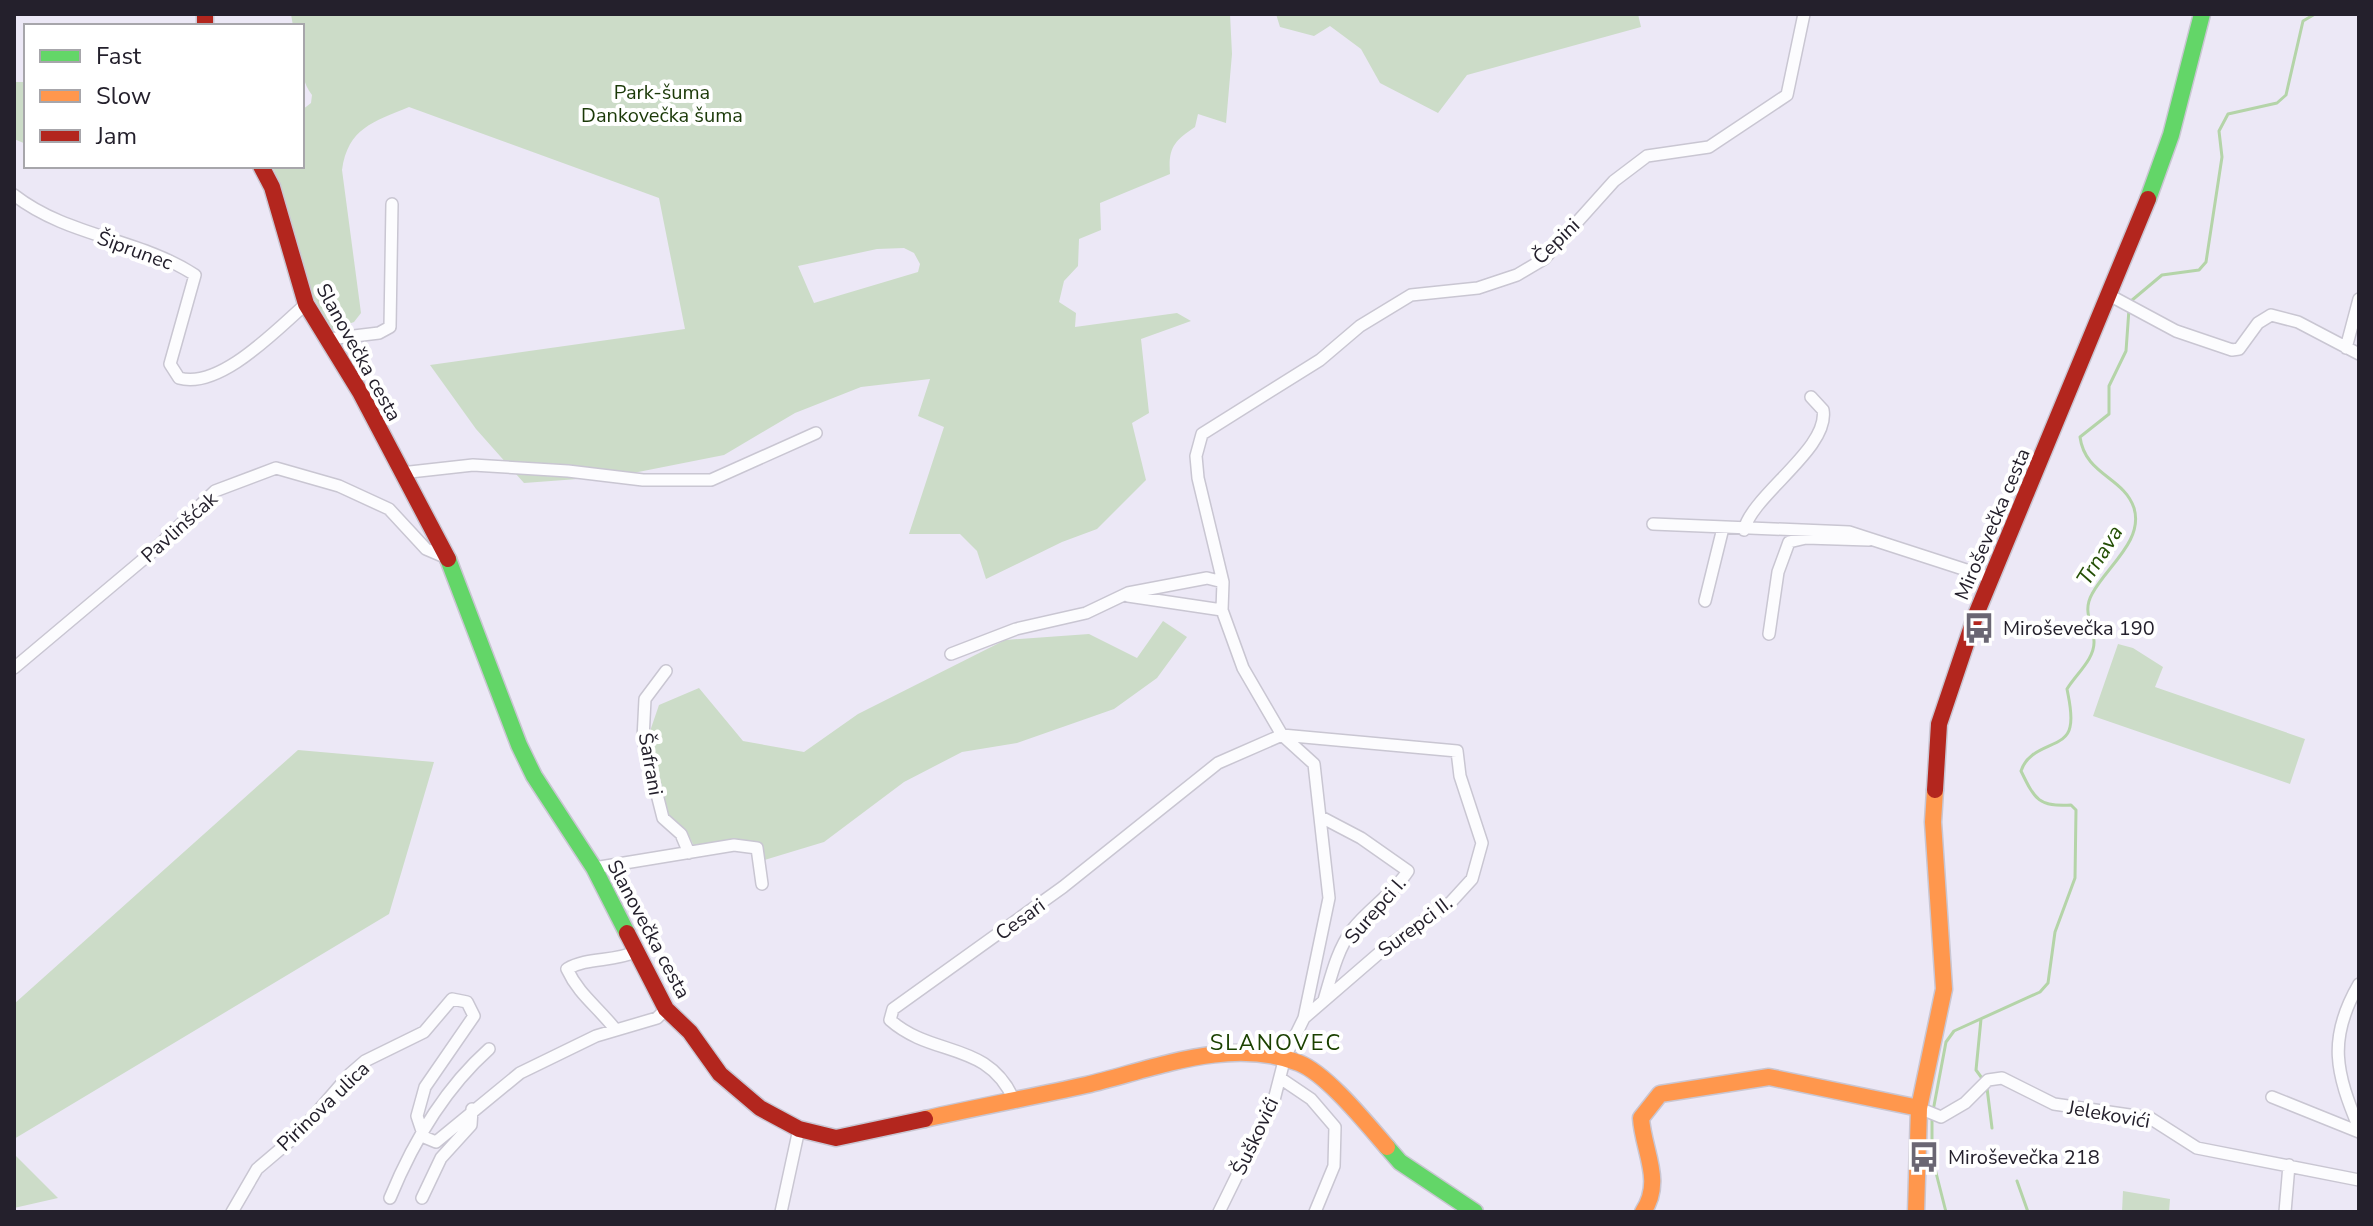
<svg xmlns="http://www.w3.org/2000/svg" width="2373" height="1226" viewBox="0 0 2373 1226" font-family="'Nunito Sans',sans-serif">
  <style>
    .green { fill: #ccdcc8; fill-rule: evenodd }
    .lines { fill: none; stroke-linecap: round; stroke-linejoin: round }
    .stream { stroke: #b4d4a8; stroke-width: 3 }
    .street-casing { stroke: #c9c6d2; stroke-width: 14 }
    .fast-casing { stroke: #c9c6d2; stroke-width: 19 }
    .slow-casing { stroke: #c9c6d2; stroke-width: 19 }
    .jam-casing { stroke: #c9c6d2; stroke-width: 19 }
    .street { stroke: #fcfcfe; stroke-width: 11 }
    .fast { stroke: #63d668; stroke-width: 16 }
    .slow { stroke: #ff974d; stroke-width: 16 }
    .jam { stroke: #b3261e; stroke-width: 16 }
    .labels { text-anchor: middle; stroke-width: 8; stroke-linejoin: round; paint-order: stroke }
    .park-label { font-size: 20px; fill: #1b3908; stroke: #fff }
    .street-label { font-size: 20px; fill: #24202c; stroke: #fff }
    .poi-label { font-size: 20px; fill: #24202c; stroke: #fff; text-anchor: start }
    .water-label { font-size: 22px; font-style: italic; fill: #244f05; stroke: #fff }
    .neighbourhood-label { font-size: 22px; letter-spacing: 2px; fill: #1b4100; stroke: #fff }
  </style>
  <rect width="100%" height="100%" fill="#ece8f6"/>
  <path class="green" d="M291 14H1230L1232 54 1226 123 1198 114 1195 127C1174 141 1168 148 1170 174L1100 203 1101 230 1079 239 1078 266 1064 281 1059 302 1076 313 1075 327 1177 313 1191 321 1141 339 1149 413 1132 423 1146 480 1097 529 1062 542 986 579 977 551 960 534H909L944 427 918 416 930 379 861 387 795 413 724 455 618 476 524 483 476 429 430 365 685 329 659 198 409 107C373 122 348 128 342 170L361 313 354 322 332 330 304 281 273 166H302V110L311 103 312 95C297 76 302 49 302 26H293ZM904 248 914 253 920 264 918 272 814 303 798 266 877 249Z
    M1276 14H1638L1641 27 1467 75 1438 113 1380 83 1361 49 1330 26 1314 36 1280 27Z
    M26 78V144L14 139V82H25Z
    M1163 621 1187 637 1157 678 1114 709 1017 743 962 752 904 782 824 842 761 861 763 845 736 840 695 848 688 834 668 815 655 778 648 737 659 705 699 688 743 741 804 752 858 714 1005 640 1089 634 1137 658Z
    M2118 644 2133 648 2163 667 2155 687 2305 739 2290 784 2093 716Z
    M298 750 434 762 389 914 14 1139V1004Z
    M14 1154 58 1198 14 1208Z
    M2123 1191 2170 1199 2169 1212H2122Z"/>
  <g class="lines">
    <path class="stream" d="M2131 301 2162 275 2199 270 2206 262 2222 157 2219 131 2228 114 2277 103 2286 95 2303 21 2315 14
      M1981 1019 1976 1070 1984 1081
      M1987 1088 1992 1128
      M1933 1111 1946 1042 1954 1031 2040 992 2048 983 2055 932 2075 878 2076 810 2071 805C2039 807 2035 800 2021 771 2030 743 2066 749 2070 727 2073 715 2069 700 2067 689 2076 674 2095 659 2094 641 2093 623 2082 612 2092 594 2106 567 2144 541 2134 508 2124 477 2085 475 2080 437L2109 414V386L2126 351 2129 309
      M1932 1118V1157L1946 1212
      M2017 1181 2028 1212"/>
    <defs>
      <path id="street" d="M14 195C68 237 138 238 195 275L170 364 179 378C220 390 277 329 306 304
        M2109 295 2176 331 2232 350 2239 349 2258 323 2271 315 2298 322 2359 354
        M329 339 379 333 390 327 392 204
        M2346 348 2359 299
        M401 473 473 465 568 471 643 480H711L816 433
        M1653 524 1849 532 1991 578
        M1744 530C1752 495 1830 448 1823 410L1811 397
        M1128 596 1222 610
        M1705 601 1723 528
        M1769 634 1778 572 1789 542 1806 538 1869 540
        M951 654 1016 629 1086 613 1128 593 1207 578 1223 582
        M14 668 152 552 215 491 276 468 339 486 389 509 426 549 447 558
        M666 671 645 699 643 739 663 818 681 834 689 853
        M1321 817 1361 838 1408 871C1393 894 1369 908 1352 930 1337 950 1331 977 1324 1000
        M594 868 734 845 757 848 762 884
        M2359 984C2327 1039 2336 1073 2359 1128
        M615 1029C597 1006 579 995 567 969 587 957 613 962 635 952
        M1280 1078 1311 1099 1335 1127 1334 1166 1315 1212
        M2272 1097 2359 1132
        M1014 1100C987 1040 933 1058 890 1020L893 1009 1063 887 1218 763 1282 735 1457 751 1460 776 1482 843 1472 879 1451 902 1385 948 1304 1018
        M1919 1108 1941 1117 1965 1103 1988 1080 2002 1078 2054 1104 2150 1118 2197 1148 2359 1180
        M390 1198C413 1142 443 1090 489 1049
        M422 1198 441 1158 471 1125 472 1109
        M232 1212 257 1169 297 1135 350 1074 365 1061 424 1032 452 999 467 1002 474 1016 425 1087 417 1116 424 1137 436 1142 520 1073 596 1036 657 1018 666 1009
        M781 1212 799 1129
        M1219 1212 1274 1100 1285 1057 1304 1018 1329 898 1314 764 1282 735 1243 668 1222 610 1223 582 1198 478 1196 456 1202 434 1320 360 1360 326 1411 295 1478 288 1517 275 1544 259 1614 181 1647 156 1709 147 1787 95 1804 14
        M2285 1212 2289 1165"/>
      <path id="fast" d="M2148 199 2171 135 2202 14
        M448 559 519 745 534 776 594 868 627 933
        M1387 1147 1400 1162 1475 1212"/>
      <path id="slow" d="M925 1119C978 1107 1032 1097 1086 1085 1154 1069 1230 1036 1299 1063 1327 1074 1367 1124 1387 1147
        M1643 1212C1664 1181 1643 1151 1641 1118L1660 1094 1769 1077 1919 1108
        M1916 1212 1919 1108 1944 989 1933 822 1935 790"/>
      <path id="jam" d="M205 14V26
        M261 166 272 187 306 304 360 392 448 559
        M1935 790 1939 724 1975 617 2148 199
        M627 933 666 1009 690 1032 720 1074 760 1108 799 1129 836 1138 925 1119"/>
    </defs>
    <use href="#street" class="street-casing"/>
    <use href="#fast" class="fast-casing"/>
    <use href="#slow" class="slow-casing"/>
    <use href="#jam" class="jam-casing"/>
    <use href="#street" class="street"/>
    <use href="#fast" class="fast"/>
    <use href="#slow" class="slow"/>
    <use href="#jam" class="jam"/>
  </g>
  <defs>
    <symbol id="bus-bare" viewBox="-9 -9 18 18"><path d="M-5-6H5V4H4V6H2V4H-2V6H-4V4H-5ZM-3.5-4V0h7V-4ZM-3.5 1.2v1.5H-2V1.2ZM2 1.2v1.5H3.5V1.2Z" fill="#6a6673" stroke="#fff" stroke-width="2.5" paint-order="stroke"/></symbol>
  </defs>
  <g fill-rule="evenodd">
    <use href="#bus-bare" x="1957" y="606" width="44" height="44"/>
    <use href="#bus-bare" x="1902" y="1135" width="44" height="44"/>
  </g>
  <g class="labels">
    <g class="park-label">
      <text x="662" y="99">Park-šuma<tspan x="662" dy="23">Dankovečka šuma</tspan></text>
    </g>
    <g class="street-label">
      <text transform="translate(1556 241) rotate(-44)" y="7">Čepini</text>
      <text transform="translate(135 250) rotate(20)" y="7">Šiprunec</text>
      <text transform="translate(359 352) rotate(61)" y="7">Slanovečka cesta</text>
      <text transform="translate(1992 524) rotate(-67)" y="7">Miroševečka cesta</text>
      <text transform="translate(179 527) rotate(-42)" y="7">Pavlinšćak</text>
      <text transform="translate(651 764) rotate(80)" y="7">Šafrani</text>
      <text transform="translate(1375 910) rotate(-49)" y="7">Surepci I.</text>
      <text transform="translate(1020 919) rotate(-36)" y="7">Cesari</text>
      <text transform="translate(1415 926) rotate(-37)" y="7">Surepci II.</text>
      <text transform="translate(649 929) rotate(62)" y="7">Slanovečka cesta</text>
      <text transform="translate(323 1106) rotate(-44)" y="7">Pirinova ulica</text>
      <text transform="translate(2109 1114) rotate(10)" y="7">Jelekovići</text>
      <text transform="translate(1255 1136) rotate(-65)" y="7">Šuškovići</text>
    </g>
    <g class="poi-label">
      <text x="2003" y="635">Miroševečka 190</text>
      <text x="1948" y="1164">Miroševečka 218</text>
    </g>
    <g class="water-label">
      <text transform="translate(2099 555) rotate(-58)" y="8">Trnava</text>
    </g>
    <g class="neighbourhood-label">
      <text x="1276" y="1050">SLANOVEC</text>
    </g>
  </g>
  <rect width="2373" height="1226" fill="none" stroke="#24202c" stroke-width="32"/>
  <rect x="24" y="24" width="280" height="144" fill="#ffffff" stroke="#a7a6ab" stroke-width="2"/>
  <rect x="40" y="50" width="40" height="12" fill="#63d668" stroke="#a7a6ab" stroke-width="2"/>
  <text x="96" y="64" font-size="24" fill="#24202c">Fast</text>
  <rect x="40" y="90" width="40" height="12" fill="#ff974d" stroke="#a7a6ab" stroke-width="2"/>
  <text x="96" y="104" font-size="24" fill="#24202c">Slow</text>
  <rect x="40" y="130" width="40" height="12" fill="#b3261e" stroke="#a7a6ab" stroke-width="2"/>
  <text x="96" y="144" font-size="24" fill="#24202c">Jam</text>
</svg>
